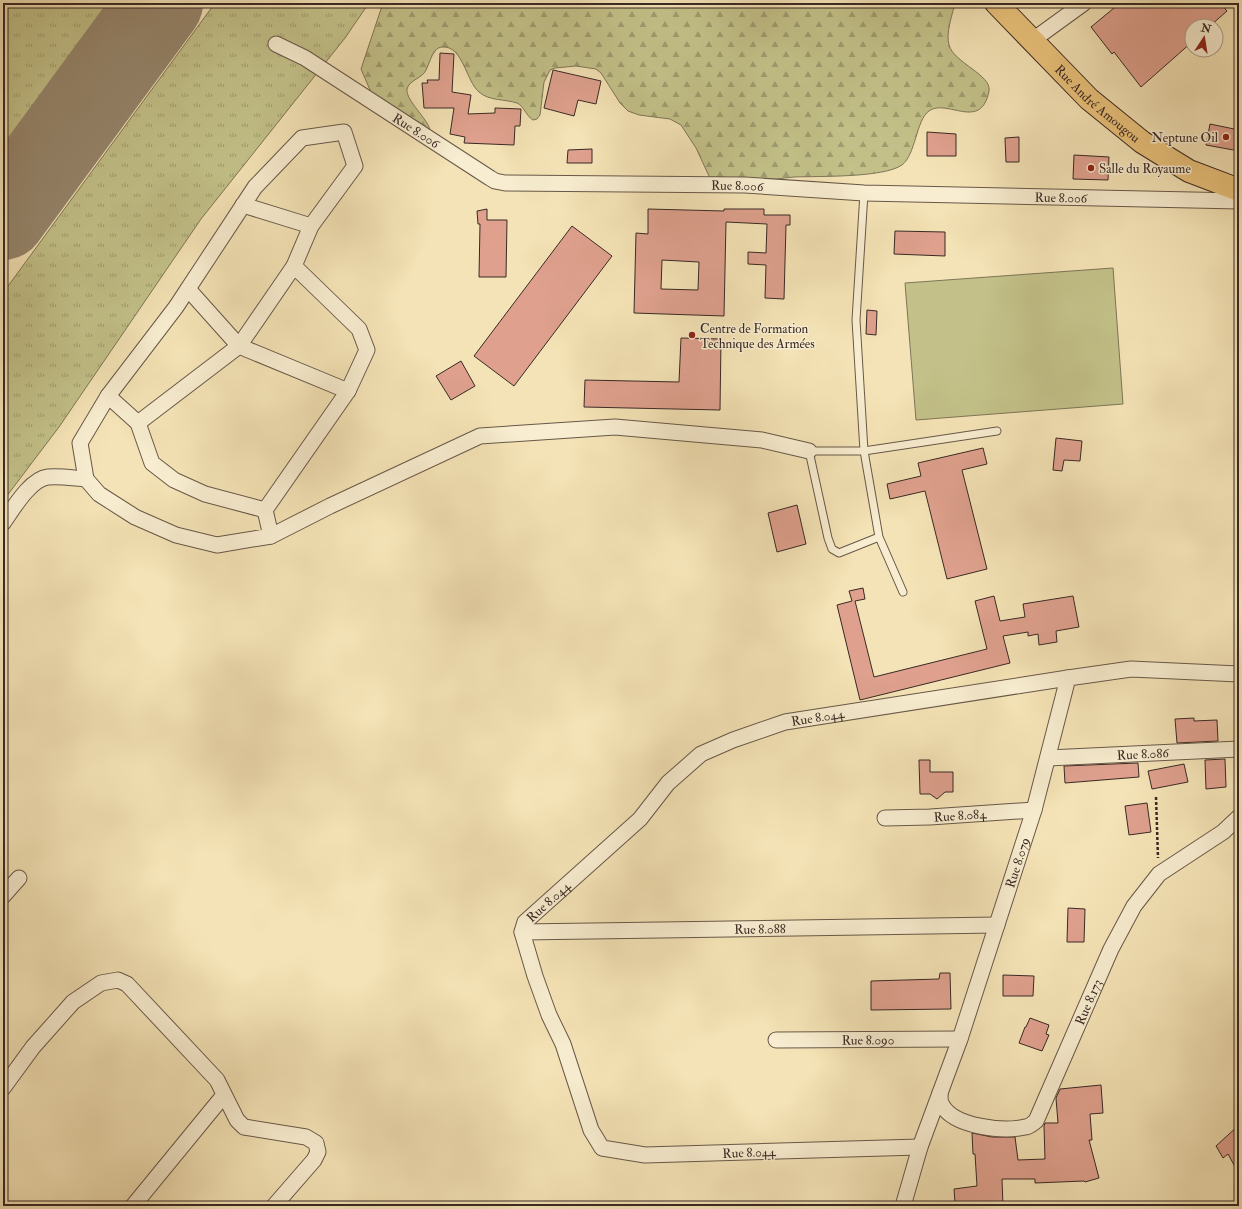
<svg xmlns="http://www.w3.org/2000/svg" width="1242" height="1209" viewBox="0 0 1242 1209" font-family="'IM FELL Double Pica',serif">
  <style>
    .grass { fill: url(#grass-tufts); stroke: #7e7556 }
    .forest { fill: url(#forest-firs); stroke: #7e7556 }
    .pitch { fill: #c3c189; stroke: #7e7556 }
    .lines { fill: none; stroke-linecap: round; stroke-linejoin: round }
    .runway { stroke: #96866d; stroke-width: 86 }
    .building { fill: #dfa18e; stroke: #392924; fill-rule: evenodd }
    .service-casing { stroke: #685848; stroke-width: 9 }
    .minor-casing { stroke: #685848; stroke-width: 17 }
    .primary-casing { stroke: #392924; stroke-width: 24 }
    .path { stroke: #392924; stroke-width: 2.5; stroke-dasharray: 3 2; stroke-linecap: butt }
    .service { stroke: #f8edd0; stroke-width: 7 }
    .minor { stroke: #f8edd0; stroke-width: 15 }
    .primary { stroke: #eac27b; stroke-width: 22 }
    .poi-dot { fill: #8f2418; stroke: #f8edd0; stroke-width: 1.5 }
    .labels { text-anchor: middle; stroke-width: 3; stroke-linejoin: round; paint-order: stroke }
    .street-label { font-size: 13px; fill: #392924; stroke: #f8edd0 }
    .poi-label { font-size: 13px; fill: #392924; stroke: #f8edd0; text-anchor: start }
  </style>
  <defs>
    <pattern id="grass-tufts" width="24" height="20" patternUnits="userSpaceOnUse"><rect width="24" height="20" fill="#c3c189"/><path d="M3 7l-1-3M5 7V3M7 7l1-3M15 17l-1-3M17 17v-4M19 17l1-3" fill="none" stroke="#9f9d70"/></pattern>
    <pattern id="forest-firs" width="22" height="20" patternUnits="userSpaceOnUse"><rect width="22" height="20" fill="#c3c189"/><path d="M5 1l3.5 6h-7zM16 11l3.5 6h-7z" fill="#9f9d70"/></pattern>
  </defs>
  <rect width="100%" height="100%" fill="#f4e3b6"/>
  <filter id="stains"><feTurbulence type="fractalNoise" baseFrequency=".005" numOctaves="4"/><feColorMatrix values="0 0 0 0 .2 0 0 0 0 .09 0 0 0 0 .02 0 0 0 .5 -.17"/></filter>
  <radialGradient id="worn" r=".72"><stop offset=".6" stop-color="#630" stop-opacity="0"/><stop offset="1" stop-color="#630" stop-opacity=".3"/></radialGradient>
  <path class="grass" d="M3 3H113L3 154Z
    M215 3H369L345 38 201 219 59 427 3 501V293Z"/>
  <path class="forest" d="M383 3H953L954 7C951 19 946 33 949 45 954 63 992 75 989 91 981 132 947 98 929 111 916 120 916 154 902 165 883 178 819 176 794 177 781 178 768 181 755 181 741 182 727 180 713 180L709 176 696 148 681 125 670 119 639 115 628 111 620 103 601 73 596 69 576 66 555 68 550 70 544 82 540 115 537 119 533 120C526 116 524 106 517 103 505 99 489 101 479 92 466 81 463 46 443 47 440 47 437 48 435 51 431 56 429 64 426 70 423 78 409 80 407 89 405 100 430 121 430 131L376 104 361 69Z"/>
  <path class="pitch" d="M1113 268 1123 404 916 420 905 283Z"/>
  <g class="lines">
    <path class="runway" d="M3 217 160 3"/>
  </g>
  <path class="building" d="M1120 3H1220L1227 11 1210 26H1192V42L1141 87 1114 52 1112 54 1091 27Z
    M440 53 454 54 452 92 471 95 468 114 495 113V108L521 109 520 126H515L514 145 464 143 465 137 450 134 454 108H424L422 83H428L427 80H439Z
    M553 70 601 81 596 104 578 100 574 116 544 108Z
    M1210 124 1239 130V151L1206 145Z
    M927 132 956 134V156H927Z
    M1019 137V162H1006L1005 138Z
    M592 149V163H567L568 150Z
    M1074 155 1109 157 1108 180 1073 179Z
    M487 209V220H507L506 277H479L480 224H478L477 211Z
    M648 209 724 211V209H764V215H790V225H786L784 299 765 298 766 265 748 264V252L766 253 767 224 726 222 724 316 634 313 636 233 648 234ZM662 260 699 262 698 290 661 289Z
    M572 226 612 256 514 386 474 356Z
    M895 231 945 232V256L894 254Z
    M867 310 877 311 876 335 866 334Z
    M681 338 721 339 720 410 584 407 585 380 679 382Z
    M461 361 475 386 451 400 436 376Z
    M1056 438 1082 441 1080 461 1064 460 1062 471 1053 470Z
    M983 448 987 464 962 470 987 569 947 579 925 491 890 499 887 484 921 476 918 463Z
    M797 505 806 544 777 552 768 513Z
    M863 588 865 599 855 601 874 677 987 649 975 601 994 596 1000 621 1025 617 1023 604 1073 596 1079 627 1056 631 1057 642 1039 645 1038 634 1028 636V632L1003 636 1010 663 860 700 837 605 852 601 849 591Z
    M1194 718V721L1217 720 1218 741 1177 743 1175 719Z
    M1225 759 1226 787 1206 789 1205 760Z
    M919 760H930V772H953V792H945L937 799 930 794H920Z
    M1138 763 1139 777 1065 783 1064 766Z
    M1184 764 1188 782 1152 789 1148 771Z
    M1147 803 1151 832 1129 835 1125 806Z
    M1068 908 1085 909 1084 942H1067Z
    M940 973H950L951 1009 871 1010V981L939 979Z
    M1003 975 1034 976 1033 996H1003Z
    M1030 1018 1049 1025 1046 1034 1049 1035 1042 1051 1019 1043 1025 1027H1026Z
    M1101 1085 1103 1113 1090 1114 1092 1140H1089L1099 1178 1085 1182 1084 1181 1035 1183V1179H1002L1003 1206H958V1203H955L954 1189 977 1186 975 1154H973L972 1133 992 1137H1015L1018 1160 1045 1159 1044 1126 1045 1123H1058L1056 1098 1060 1089Z
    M1239 1125V1174L1228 1154 1223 1158 1216 1146Z"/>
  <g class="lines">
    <defs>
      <path id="service" d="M864 193 856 320 864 451 879 537 903 592
        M879 537 839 553 832 549 828 538 809 451H864L997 431"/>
      <g id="minor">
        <path d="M1033 40 1084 3"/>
        <path id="s1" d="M276 44 305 58 490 178 495 181 505 183 745 185 864 193 1239 201"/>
        <path d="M344 132 355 166 311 226 294 266 359 329 367 350 348 391 265 510 271 536 217 545 176 535 135 517 99 494 86 479 80 443 108 396 176 307 255 187 302 138Z"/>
        <path d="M243 205 311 226"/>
        <path d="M188 289 239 346 348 391"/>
        <path d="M108 396 138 423"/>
        <path d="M265 510 205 494 174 480 152 463 138 423 239 346 294 266"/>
        <path d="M3 523C13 509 30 479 48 477 60 476 73 478 86 479"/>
        <path d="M271 536 330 506 480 436 615 427 762 440 809 451"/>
        <path id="s2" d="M1048 758 1239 749"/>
        <path id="s3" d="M885 818 930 817 1034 810"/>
        <path d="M3 896 19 878"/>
        <path id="s4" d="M522 932 997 925"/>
        <path id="s5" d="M776 1040 960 1039"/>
        <path d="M3 1088 33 1047 73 1002 101 983 118 980 127 984 217 1080 237 1120 244 1127 306 1137 316 1143 318 1152 314 1160 274 1206"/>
        <path id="s6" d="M940 1093C940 1096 940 1102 942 1105 954 1127 1003 1132 1025 1127 1029 1127 1033 1123 1036 1121L1111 949 1134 906 1159 874 1223 832 1239 817"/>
        <path id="s7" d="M920 1147 645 1155 602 1148 591 1130 563 1044 549 1015 535 976 522 932 525 922 640 819 668 783 701 754 733 740 785 722 1068 678"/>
        <path d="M133 1206 224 1095"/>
        <path id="s8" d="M903 1206 920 1147 960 1039 1034 810 1068 678 1131 669 1239 674"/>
      </g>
      <g id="primary">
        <path id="s9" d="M996 3 1089 99 1142 142 1189 171 1239 190"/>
      </g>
    </defs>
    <use href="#service" class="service-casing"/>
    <use href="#minor" class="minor-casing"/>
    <use href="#primary" class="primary-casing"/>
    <path class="path" d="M1156 797 1158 858"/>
    <use href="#service" class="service"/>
    <use href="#minor" class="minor"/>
    <use href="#primary" class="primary"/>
  </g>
  <g class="poi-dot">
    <circle cx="1226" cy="137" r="4"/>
    <circle cx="1091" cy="168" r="4"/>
    <circle cx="692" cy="335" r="4"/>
  </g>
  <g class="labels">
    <g class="street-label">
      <text dy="5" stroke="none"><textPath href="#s9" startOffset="143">Rue André Amougou</textPath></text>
      <text dy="5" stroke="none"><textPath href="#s1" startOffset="165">Rue 8.006</textPath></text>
      <text dy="5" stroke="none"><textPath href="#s1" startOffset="501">Rue 8.006</textPath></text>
      <text dy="5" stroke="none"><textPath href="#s1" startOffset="825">Rue 8.006</textPath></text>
      <text dy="5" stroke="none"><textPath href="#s7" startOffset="927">Rue 8.044</textPath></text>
      <text dy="5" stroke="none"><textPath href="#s2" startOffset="95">Rue 8.086</textPath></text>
      <text dy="5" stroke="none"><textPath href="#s3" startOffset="75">Rue 8.084</textPath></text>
      <text dy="5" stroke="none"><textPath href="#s8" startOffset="362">Rue 8.079</textPath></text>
      <text dy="5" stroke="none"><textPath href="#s7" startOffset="591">Rue 8.044</textPath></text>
      <text dy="5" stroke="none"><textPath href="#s4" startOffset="238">Rue 8.088</textPath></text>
      <text dy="5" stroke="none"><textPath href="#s6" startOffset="245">Rue 8.173</textPath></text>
      <text dy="5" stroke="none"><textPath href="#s5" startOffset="92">Rue 8.090</textPath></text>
      <text transform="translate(749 1152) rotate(-2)" y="5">Rue 8.044</text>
    </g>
    <g class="poi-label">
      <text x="1218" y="142" text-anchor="end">Neptune Oil</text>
      <text x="1099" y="173">Salle du Royaume</text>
      <text x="700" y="333">Centre de Formation<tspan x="700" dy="15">Technique des Armées</tspan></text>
    </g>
  </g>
  <rect width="1242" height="1209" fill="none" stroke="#f4e3b6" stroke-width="16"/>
  <rect x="4" y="4" width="1234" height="1201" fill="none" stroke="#392924" stroke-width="2"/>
  <rect x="8" y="8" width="1226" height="1193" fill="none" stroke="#392924"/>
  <g transform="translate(1204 38) rotate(12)"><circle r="19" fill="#f8edd0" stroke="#ac9f8b"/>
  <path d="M0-3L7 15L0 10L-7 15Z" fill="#8f2418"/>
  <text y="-6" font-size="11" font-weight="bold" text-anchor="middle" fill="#392924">N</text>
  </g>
  <rect width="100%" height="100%" filter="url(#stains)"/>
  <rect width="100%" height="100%" fill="url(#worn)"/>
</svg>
